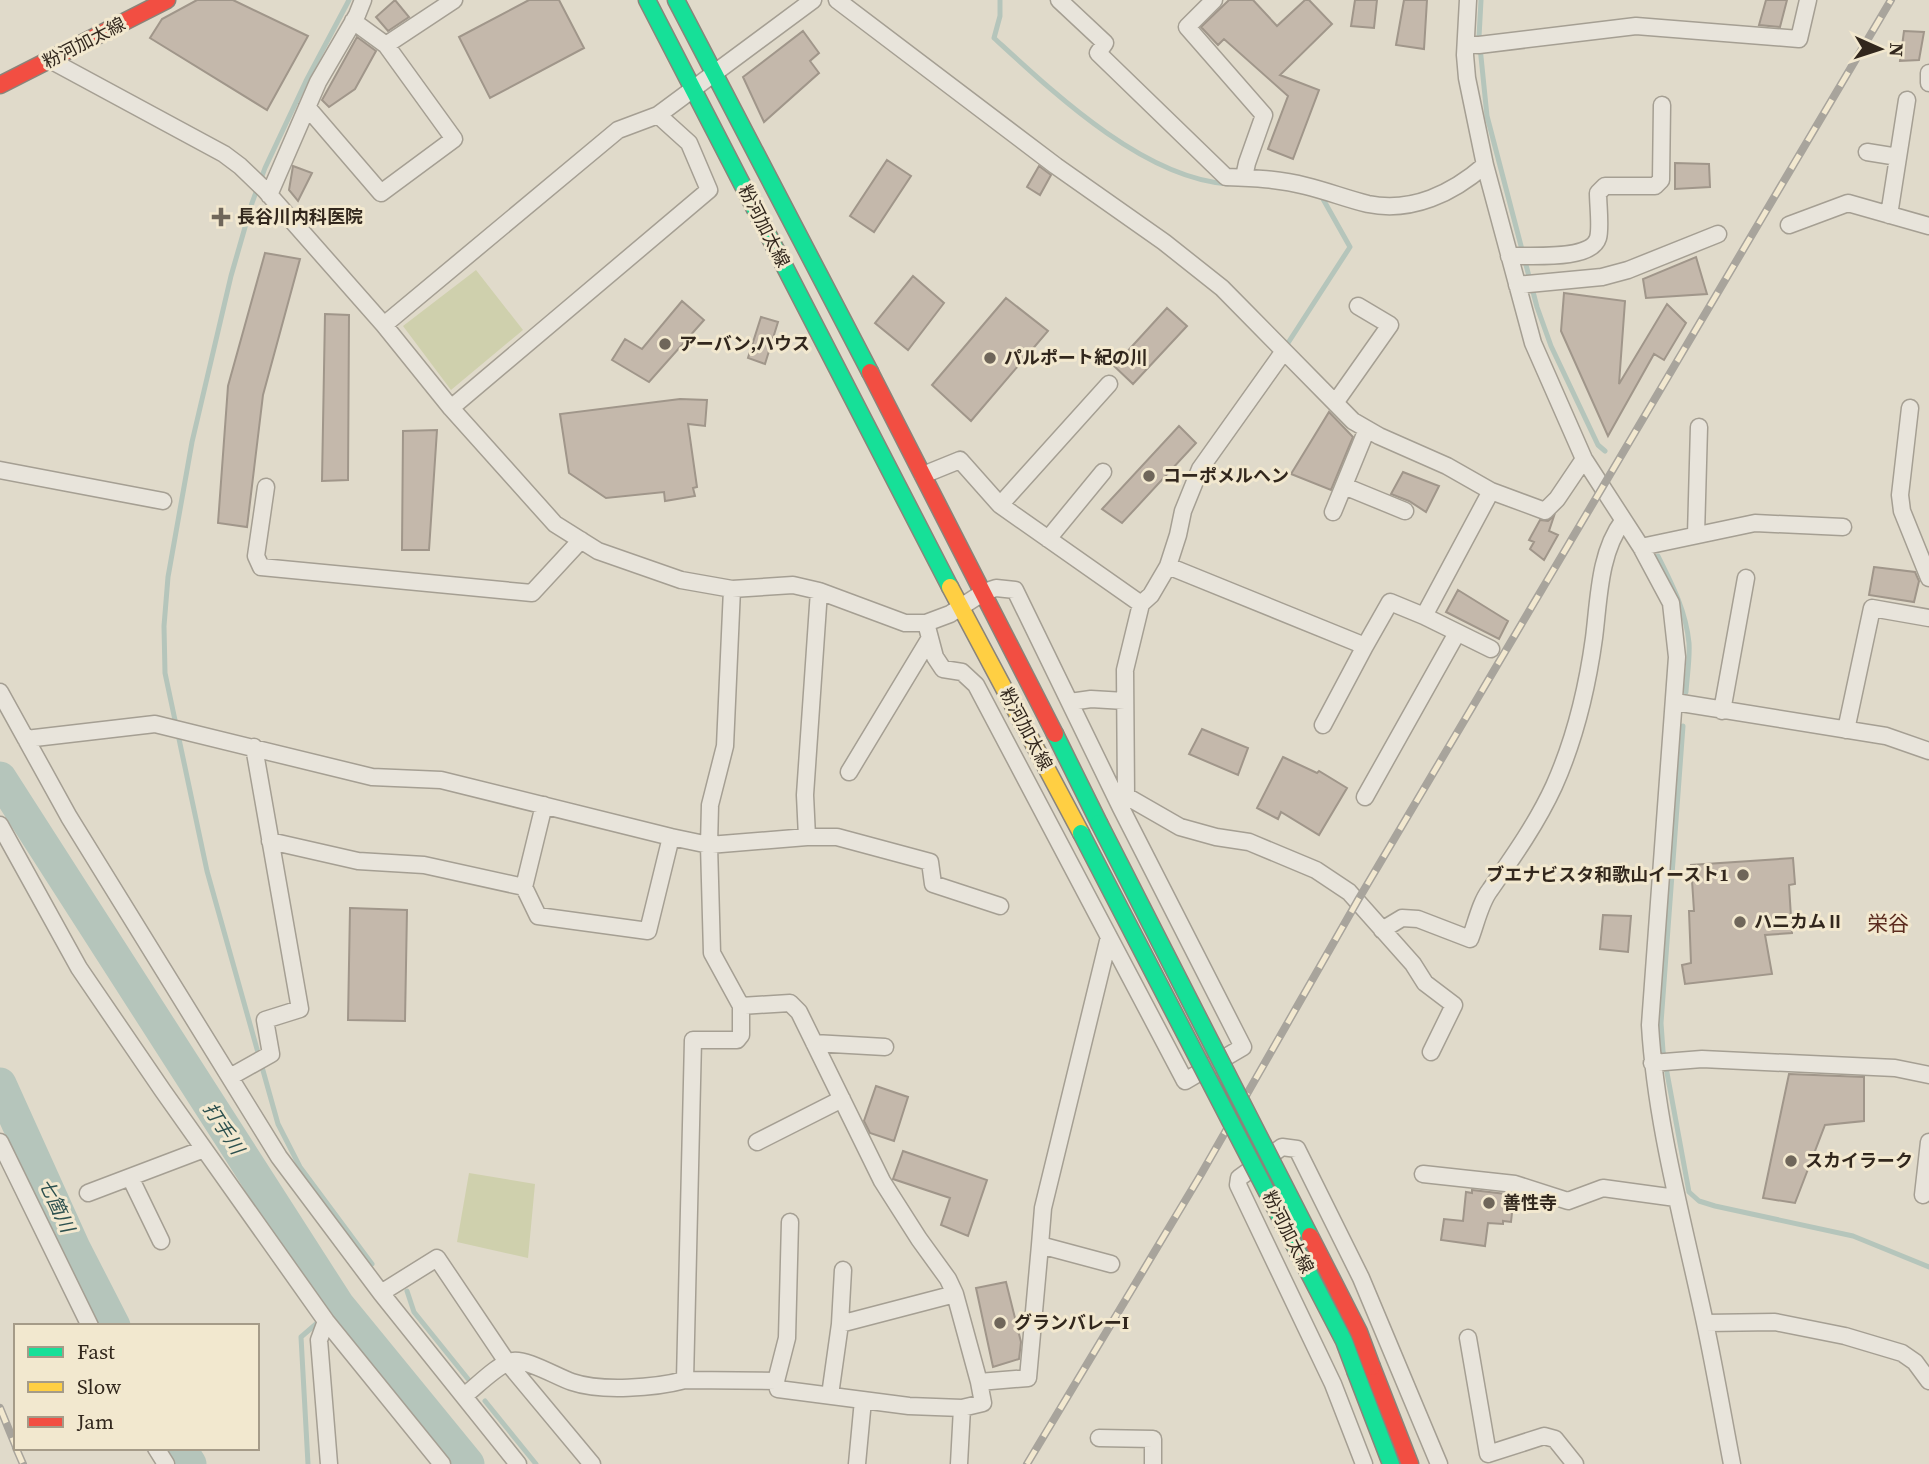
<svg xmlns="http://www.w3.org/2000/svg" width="1929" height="1464" viewBox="0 0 1929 1464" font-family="'Source Serif 4','Noto Sans JP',serif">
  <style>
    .green { fill: #cfd0ad }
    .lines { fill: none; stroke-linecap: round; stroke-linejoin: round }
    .stream { stroke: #b5c5bb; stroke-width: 5 }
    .river { stroke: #b5c5bb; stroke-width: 33 }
    .building { fill: #c4b8ab; stroke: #a0968a; stroke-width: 2 }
    .street-casing { stroke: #a59f93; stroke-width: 19 }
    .fast-casing { stroke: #8a847a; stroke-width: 19 }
    .slow-casing { stroke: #8a847a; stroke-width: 19 }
    .jam-casing { stroke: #8a847a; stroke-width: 19 }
    .street { stroke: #e8e4db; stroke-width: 16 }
    .fast { stroke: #16e098; stroke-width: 16 }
    .slow { stroke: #ffcf43; stroke-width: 16 }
    .jam { stroke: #f24e42; stroke-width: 16 }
    .rail-casing { stroke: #a8a49c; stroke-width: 8 }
    .rail { stroke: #f2e8cf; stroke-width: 5; stroke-dasharray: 16; stroke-linecap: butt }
    .fast-bridge-casing { stroke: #8a847a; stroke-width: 19; stroke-linecap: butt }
    .jam-bridge-casing { stroke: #8a847a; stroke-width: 19; stroke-linecap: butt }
    .fast-bridge { stroke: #16e098; stroke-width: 16 }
    .jam-bridge { stroke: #f24e42; stroke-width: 16 }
    .poi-dot { fill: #6f665a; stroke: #f2e8cf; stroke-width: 2.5 }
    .labels { text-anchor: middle; stroke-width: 6; stroke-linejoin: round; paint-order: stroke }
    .street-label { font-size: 18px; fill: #32271d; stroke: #f2e8cf }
    .poi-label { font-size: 18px; font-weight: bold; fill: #32271d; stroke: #f2e8cf; text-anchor: start }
    .water-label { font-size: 19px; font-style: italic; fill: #2d514f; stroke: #f2e8cf }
    .quarter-label { font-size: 21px; fill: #5c2c1f; stroke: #f2e8cf }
  </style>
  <rect width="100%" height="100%" fill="#e0daca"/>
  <path class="green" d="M476 270 523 330 451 390 403 326Z
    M469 1173 535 1184 528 1258 457 1242Z"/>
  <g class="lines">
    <path class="stream" d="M349 0 306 81 265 168 252 203 231 276 192 442 168 577 164 626 165 673 207 871 278 1124 300 1167 372 1264
      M1000 0V16L994 38C1054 93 1143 178 1228 184
      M1481 0 1479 37 1487 116 1537 307 1551 346 1598 445 1605 451
      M1288 343 1350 247 1323 199
      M1658 556C1672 584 1686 611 1689 643 1690 659 1687 676 1686 692
      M1683 726 1661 1023 1663 1051 1689 1192 1699 1201 1715 1206 1853 1236 1929 1267
      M407 1291 414 1312 468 1379
      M485 1401 536 1464
      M308 1464 301 1337 338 1305"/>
    <path class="river" d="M0 778 338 1305 468 1464
      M0 1084 74 1248 114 1326
      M180 1448 190 1464"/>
  </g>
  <path class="building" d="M197 0H233L308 36 267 110 150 38 162 19Z
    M395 0 409 17 388 31 376 17Z
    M529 0H559L584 48 490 98 459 37Z
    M1229 0H1253L1277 26 1305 0H1309L1332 24 1280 75 1319 90 1293 159 1268 149 1288 96 1224 39 1218 45 1201 27Z
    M1355 0H1377L1374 28 1351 26Z
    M1404 0H1427L1424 49 1396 45Z
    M1766 0H1787L1780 27 1759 25Z
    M803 31 819 53 810 61 819 73 764 122 743 77Z
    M1904 31 1924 32 1919 60 1900 61Z
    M357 37 376 51 355 89 329 107 322 100Z
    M887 160 911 176 874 232 850 216Z
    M1675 163 1709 164 1710 187 1675 189Z
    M293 166 312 173 298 201 289 190Z
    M1039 166 1051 175 1040 195 1027 187Z
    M265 253 300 259 263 395 247 527 218 523 228 386Z
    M1696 257 1707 294 1646 298 1643 279Z
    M913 276 944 303 908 350 875 323Z
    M1564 293 1625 301 1619 384 1667 304 1686 323 1664 360 1654 354 1608 436 1561 331Z
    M1006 298 1048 331 971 421 932 385Z
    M682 301 704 320 649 382 612 360 625 339 642 349Z
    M1167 308 1187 326 1133 384 1114 366Z
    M325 314 349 315 348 480 322 481Z
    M761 317 778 322 765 364 748 358Z
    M680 399 707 400 705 426 688 424 697 487 693 488 695 496 665 501 664 492 606 498 569 473 560 414Z
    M1329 412 1353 437 1331 490 1291 474Z
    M1179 426 1196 443 1122 523 1102 509Z
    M437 430 429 550H402L403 431Z
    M1403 472 1439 486 1426 512 1409 501 1391 494Z
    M1554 516 1549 531 1558 535 1544 560 1530 549 1534 542 1529 540 1540 520 1548 521Z
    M1874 567 1915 572 1919 581 1914 602 1869 595Z
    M1458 590 1508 621 1499 639 1446 612Z
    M1202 729 1248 748 1238 775 1189 754Z
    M1283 757 1317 773 1319 771 1347 788 1319 835 1281 812 1278 819 1257 808Z
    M1793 858 1795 884 1789 885 1792 933 1765 935 1772 974 1685 984 1682 965 1691 963 1689 911H1694L1691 865Z
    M350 908 407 910 405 1021 348 1020Z
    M1603 915 1631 916 1628 952 1600 949Z
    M1789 1074 1864 1077V1121L1825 1125 1795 1203 1763 1198Z
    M876 1086 908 1097 894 1141 870 1133 864 1121Z
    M903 1151 987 1180 968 1236 941 1225 950 1198 893 1179Z
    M1472 1190 1514 1195 1511 1222 1503 1221V1224L1488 1223 1485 1246 1441 1240 1444 1219 1463 1221 1466 1192 1472 1193Z
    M1006 1282 1021 1342 1019 1359 993 1367 976 1288Z"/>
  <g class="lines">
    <defs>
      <path id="street" d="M837 0 1056 166 1164 242 1222 288 1353 421 1379 436 1447 466 1491 491 1545 511 1557 499 1584 459
        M1059 0 1105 43 1098 53 1226 177C1253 178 1279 179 1306 186 1327 191 1347 199 1368 204 1412 213 1453 193 1485 165
        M1214 0 1187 27 1264 115 1247 163 1244 177
        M1468 0 1465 55 1467 78 1485 165 1533 343 1584 459 1641 547 1671 603 1677 657 1650 1025C1656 1126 1684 1224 1705 1323 1715 1370 1723 1417 1732 1464
        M1466 44 1479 45 1636 26 1799 39 1808 0
        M386 45 454 0
        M50 60 224 154 240 166 265 190 384 325 451 408 555 524 598 551 681 580 732 589 793 585 819 591 905 623H926L950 614 984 592 996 588 1015 590 1121 808 1243 1047 1185 1081 976 685 962 672 943 669 935 657 926 623
        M1929 73V83
        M307 107 381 193 454 139 386 45 353 21
        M1867 152 1898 157
        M269 195 318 82 357 15 363 0
        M1889 215 1907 100
        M1789 225 1848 203 1929 226
        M1509 256C1530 255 1591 261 1598 238 1601 228 1598 205 1598 193L1605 186H1655L1661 180 1662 105
        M1517 285 1602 277 1628 270 1718 234
        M384 325 618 130 658 115 813 0
        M1109 384 1000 505 1141 604
        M1335 403 1390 325 1358 306
        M451 408 709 190 689 143 658 115
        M1910 408 1900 495 1902 511 1929 578
        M0 470 163 501
        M923 475 960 460 1000 505
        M1344 486 1405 511
        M266 487 256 556 261 567 532 593 581 540
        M1333 512 1367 429
        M1696 535 1699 427
        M1048 539 1103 472
        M1641 547 1755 523 1843 527
        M1168 566 1365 646 1390 602 1424 616 1491 491
        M732 589 725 746 710 805 709 845 712 953 741 1006 790 1003 799 1012 882 1181 919 1239 948 1279 955 1294 979 1382
        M819 591 805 795 807 837H837L930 862 933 884 1000 906
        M1424 616 1491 649
        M0 692 69 817 279 1157 381 1293 518 1464
        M1070 702 1091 699 1125 701
        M1675 702 1886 736 1929 751
        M1722 711 1746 578
        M1323 725 1365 646
        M1846 730 1872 608 1929 618
        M26 739 155 724 372 777 441 780 671 837
        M849 772 930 638
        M1126 796 1180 827 1216 837 1249 842 1316 870 1349 892 1413 964 1425 983 1454 1005 1431 1052
        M1365 797 1457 633
        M1121 808 1126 796 1125 670 1141 604 1151 595 1168 566 1178 535 1183 511 1200 469 1284 351
        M0 825 79 968 163 1091 326 1321 442 1464
        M270 841 358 861 424 865 524 887 544 805
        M524 887 538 916 648 931 671 837 709 845 807 837
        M1382 930 1402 918 1418 919 1470 939C1476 924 1480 903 1490 890 1513 857 1537 823 1554 786 1575 739 1587 689 1594 638 1599 599 1599 553 1623 521
        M1109 937 1043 1208 1040 1245 1111 1264
        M814 1043 885 1047
        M1652 1063 1702 1059 1895 1068 1929 1075
        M230 1077 271 1054 265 1020 300 1009 254 747
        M0 1142 90 1326
        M757 1142 842 1099
        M1423 1174 1515 1184 1568 1201 1603 1188 1676 1198
        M130 1177 161 1241
        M88 1193 204 1149
        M1923 1195 1929 1142
        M381 1293 437 1258 507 1362 592 1464
        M326 1321 319 1340 329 1464
        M1705 1323 1775 1322 1845 1336 1902 1353 1915 1362 1929 1381
        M840 1324 955 1294
        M1468 1338 1488 1454 1544 1436 1555 1439 1575 1464
        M685 1380 776 1381 778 1389 909 1406 962 1408 983 1403 979 1382 1028 1378 1040 1245
        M776 1381 787 1338 790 1222
        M830 1395 840 1324 843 1270
        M464 1396C476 1387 498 1364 512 1361 526 1358 557 1377 572 1382 601 1392 655 1388 685 1380L693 1040H737L741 1035V1006
        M1099 1438 1153 1439V1464
        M156 1448 166 1464
        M857 1464 863 1400
        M959 1464 962 1408
        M1364 1464 1333 1384 1238 1185 1239 1178 1282 1147 1297 1149 1361 1278 1439 1464"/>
      <path id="fast" d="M647 0 950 587
        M676 0 870 372
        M1055 734 1099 823
        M1356 1373 1391 1464"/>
      <path id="slow" d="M950 587 1081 833"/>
      <path id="jam" d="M0 85 167 0
        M870 372 1055 734
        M1372 1367 1410 1464"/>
    </defs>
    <use href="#street" class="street-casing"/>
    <use href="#fast" class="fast-casing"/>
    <use href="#slow" class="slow-casing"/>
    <use href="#jam" class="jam-casing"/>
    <use href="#street" class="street"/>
    <use href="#fast" class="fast"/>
    <use href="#slow" class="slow"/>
    <use href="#jam" class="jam"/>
    <defs>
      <path id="rail" d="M0 1408 16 1447
        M16 1448 23 1464
        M1027 1464 1200 1176 1358 900 1891 0"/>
    </defs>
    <use href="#rail" class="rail-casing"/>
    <use href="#rail" class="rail"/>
    <defs>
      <path id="fast-bridge" d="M1099 823 1310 1236
        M1081 833 1344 1341 1356 1373"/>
      <path id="jam-bridge" d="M1310 1236 1359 1332 1372 1367"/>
    </defs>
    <use href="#fast-bridge" class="fast-bridge-casing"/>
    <use href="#jam-bridge" class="jam-bridge-casing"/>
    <use href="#fast-bridge" class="fast-bridge"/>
    <use href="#jam-bridge" class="jam-bridge"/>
  </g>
  <g class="poi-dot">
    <path d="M217.5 206.5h7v7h7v7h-7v7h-7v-7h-7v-7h7z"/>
    <circle cx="665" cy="344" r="7"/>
    <circle cx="990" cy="358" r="7"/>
    <circle cx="1149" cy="476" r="7"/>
    <circle cx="1743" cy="875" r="7"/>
    <circle cx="1740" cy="922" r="7"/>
    <circle cx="1791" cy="1161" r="7"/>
    <circle cx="1489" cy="1203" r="7"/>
    <circle cx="1000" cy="1323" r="7"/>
  </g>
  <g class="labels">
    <g class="street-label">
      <text transform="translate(84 43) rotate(-27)" y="6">粉河加太線</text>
      <text transform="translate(764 226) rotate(63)" y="6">粉河加太線</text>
      <text transform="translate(1026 729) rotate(62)" y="6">粉河加太線</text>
      <text transform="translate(1288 1232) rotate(63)" y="6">粉河加太線</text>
    </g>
    <g class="poi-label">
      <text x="237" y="223">長谷川内科医院</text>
      <text x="679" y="350">アーバン,ハウス</text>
      <text x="1004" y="364">パルポート紀の川</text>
      <text x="1163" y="482">コーポメルヘン</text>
      <text x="1729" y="881" text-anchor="end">ブエナビスタ和歌山イースト1</text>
      <text x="1754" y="928">ハニカムⅡ</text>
      <text x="1805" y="1167">スカイラーク</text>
      <text x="1503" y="1209">善性寺</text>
      <text x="1014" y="1329">グランバレーI</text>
    </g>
    <g class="water-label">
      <text transform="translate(224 1128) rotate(57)" y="7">打手川</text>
      <text transform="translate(57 1205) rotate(65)" y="7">七箇川</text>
    </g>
    <g class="quarter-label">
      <text x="1888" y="931">栄谷</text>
    </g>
  </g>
  <rect x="14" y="1324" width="245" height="126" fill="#f2e8cf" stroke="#a59b88" stroke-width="2"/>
  <rect x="28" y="1347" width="35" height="10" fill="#16e098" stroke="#a59b88" stroke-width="2"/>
  <text x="77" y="1359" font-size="21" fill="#32271d">Fast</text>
  <rect x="28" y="1382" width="35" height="10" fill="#ffcf43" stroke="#a59b88" stroke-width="2"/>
  <text x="77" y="1394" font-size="21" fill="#32271d">Slow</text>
  <rect x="28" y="1417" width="35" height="10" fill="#f24e42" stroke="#a59b88" stroke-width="2"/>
  <text x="77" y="1429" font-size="21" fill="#32271d">Jam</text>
  <g transform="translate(1880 49) rotate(93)" stroke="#f2e8cf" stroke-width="5" paint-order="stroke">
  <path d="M0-5L12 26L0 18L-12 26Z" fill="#32271d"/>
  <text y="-10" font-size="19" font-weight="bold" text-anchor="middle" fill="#32271d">N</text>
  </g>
</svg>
